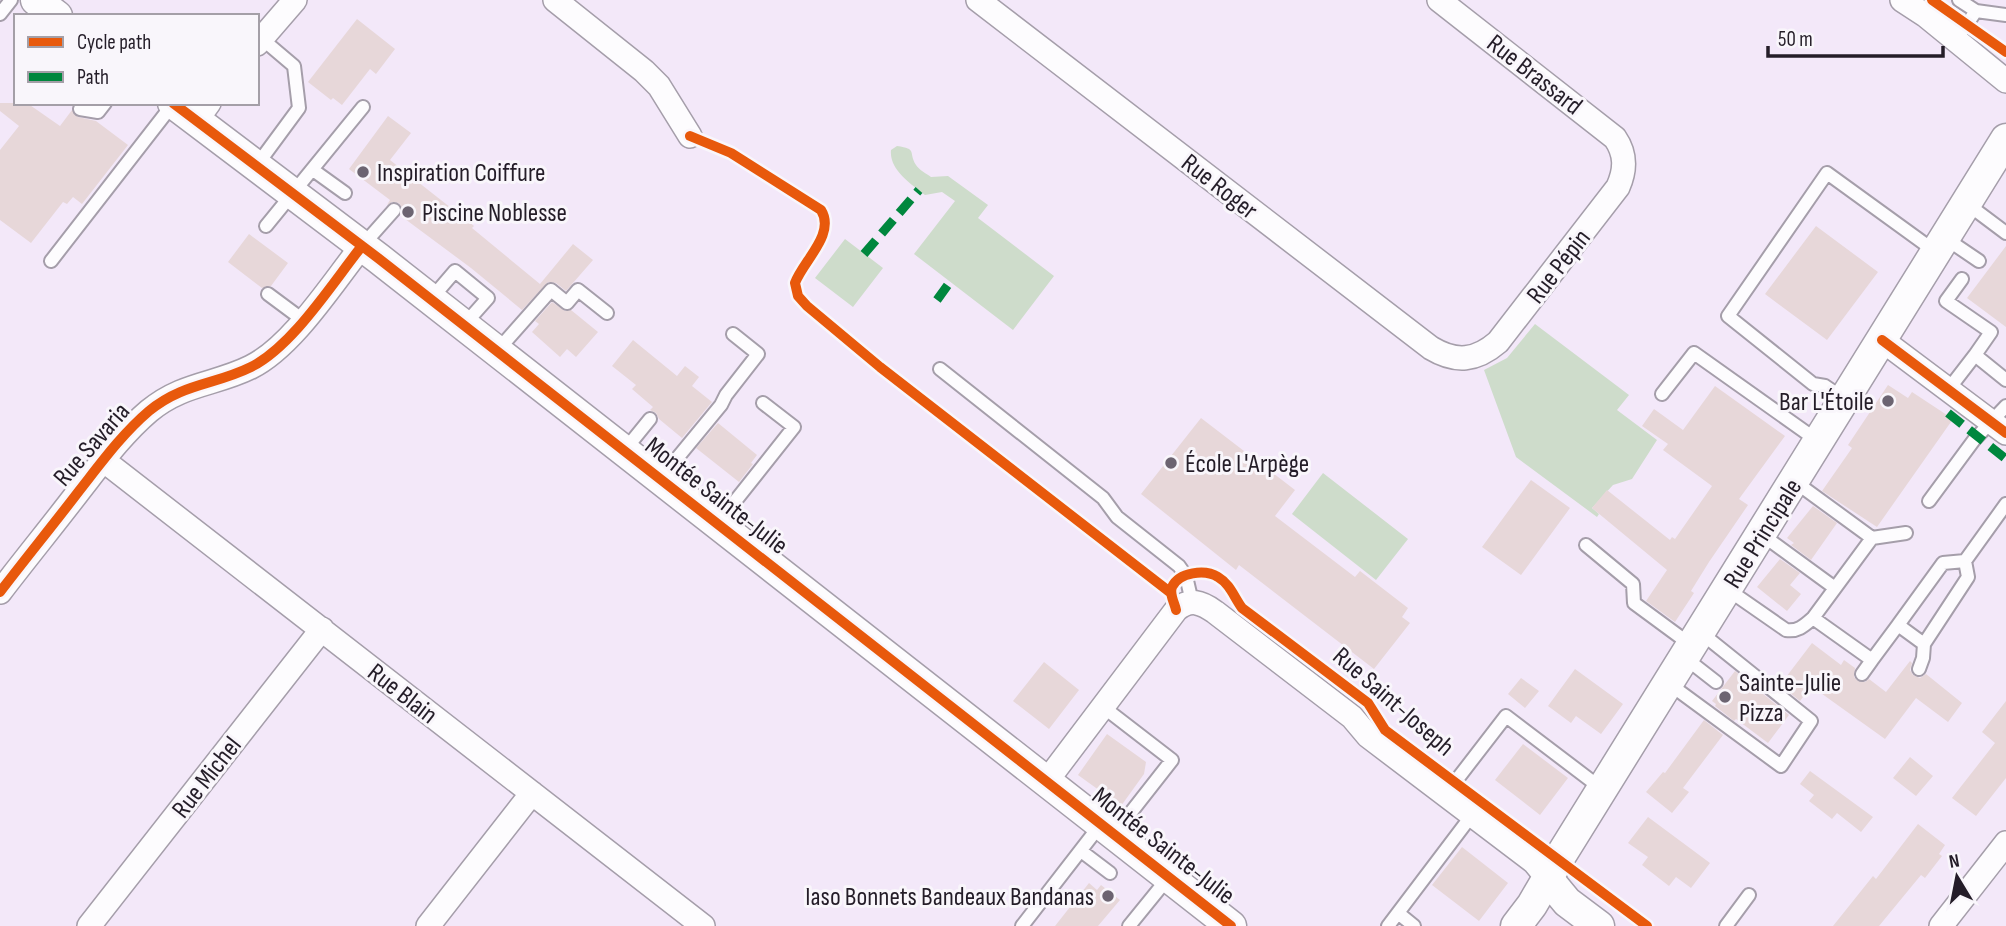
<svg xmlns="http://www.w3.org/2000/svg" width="2006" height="926" viewBox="0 0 2006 926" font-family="'Sofia Sans Condensed',sans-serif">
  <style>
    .green { fill: #cedccb }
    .building { fill: #e7d7d9 }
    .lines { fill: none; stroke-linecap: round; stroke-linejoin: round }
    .service-casing { stroke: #a59eaa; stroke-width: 16 }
    .minor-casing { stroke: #a59eaa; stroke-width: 26 }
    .tertiary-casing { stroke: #a59eaa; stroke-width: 33 }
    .service { stroke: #fdfcfe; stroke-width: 12 }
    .minor { stroke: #fdfcfe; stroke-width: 23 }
    .tertiary { stroke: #fdfcfe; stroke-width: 30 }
    .quiet { stroke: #00873e; stroke-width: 9; stroke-dasharray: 18 9; stroke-linecap: butt }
    .cycleway-casing { stroke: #f9f6fb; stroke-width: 15 }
    .cycleway { stroke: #e8590c; stroke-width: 10 }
    .poi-dot { fill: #6c6471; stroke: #f9f6fb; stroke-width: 2.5 }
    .labels { text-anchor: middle; stroke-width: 6; stroke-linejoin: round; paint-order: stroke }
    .street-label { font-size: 26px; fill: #241d28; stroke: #f9f6fb }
    .poi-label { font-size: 26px; fill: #241d28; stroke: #f9f6fb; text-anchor: start }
  </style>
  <rect width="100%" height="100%" fill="#f3e8f9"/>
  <path class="green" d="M897 146C918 149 908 152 916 165 919 170 927 174 931 177L948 176 988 205 978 218 1054 276 1013 330 914 254 955 201 942 192 925 195C911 184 889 170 891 150Z
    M845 239 883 268 853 307 815 278Z
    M1535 324 1629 395 1617 410 1657 440 1632 479 1613 485 1592 508 1599 514 1597 517 1516 457 1484 370 1507 358Z
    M1323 473 1408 539 1376 580 1292 514Z"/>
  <path class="building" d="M357 19 395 49 376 74 370 69 342 105 333 98 331 100 308 82Z
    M0 103H27L60 126 72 110 78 117 96 121 128 145 82 204 73 197 67 204 63 202 31 243 0 220V150L19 126 0 111Z
    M388 116 411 133 390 160 474 226 472 228 540 284 573 244 593 260 566 291 556 283 548 282 522 310 471 268 401 216 402 208 399 203 392 202 387 205 390 200 349 169Z
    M1816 226 1878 272 1827 340 1765 294Z
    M249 234 288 263 271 286 262 288 228 262Z
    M2006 246V327L1967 298Z
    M552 302 565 311 571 310 598 332 576 357 567 349 560 357 532 332 539 324 535 321Z
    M633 340 677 376 685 366 699 377 692 386 712 402 682 438 659 419 656 413 650 410 653 407 632 389 636 385 612 366Z
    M1888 385 1908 398 1912 392 1953 419 1877 527 1822 491 1852 448 1848 445Z
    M1715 386 1785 436 1739 499 1748 505 1709 562 1691 591 1694 593 1675 622 1646 601 1667 570 1592 508 1607 490 1670 540 1672 537 1675 539 1712 486 1663 450 1668 444 1642 426 1654 409 1683 430Z
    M1201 418 1295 490 1275 516 1355 577 1360 571 1408 608 1402 617 1410 623 1374 669 1239 565 1236 570 1141 494Z
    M718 423 757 455 751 463 753 464 739 482 696 448Z
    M1531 480 1570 508 1521 575 1482 547Z
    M1813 506 1837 523 1811 560 1791 545 1794 543 1787 538Z
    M1780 559 1800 573 1790 585 1801 594 1787 611 1757 587Z
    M1812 643 1841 665 1844 660 1855 668 1854 677 1858 681 1865 682 1869 679 1886 692 1910 661 1912 663 1910 670 1913 675 1920 678 1926 674 1962 703 1948 722 1916 698 1885 739 1811 686 1800 701 1780 685Z
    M1044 662 1079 690 1049 729 1013 701Z
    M1575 669 1623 704 1601 734 1576 716 1571 723 1548 706Z
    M1735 671 1789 715 1768 743 1736 719 1734 721 1715 706 1716 704 1712 701Z
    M1521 678 1539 691 1525 708 1508 694Z
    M2006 701V778L1976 816 1952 798 1995 743 1982 732Z
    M1704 720 1723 735 1683 788 1689 792 1672 813 1646 792 1663 772 1665 773Z
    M1107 734 1146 762 1144 774 1121 806 1078 775Z
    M1523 744 1568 778 1540 815 1495 780Z
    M1910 757 1933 776 1916 796 1893 778Z
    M1810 771 1873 817 1861 832 1837 813 1832 819 1809 801 1814 795 1800 784Z
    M1648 817 1710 863 1691 888 1676 877 1669 886 1642 865 1648 857 1628 843Z
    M1918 824 1945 845 1939 854 1942 856 1925 878 1921 875 1879 926H1833L1873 876 1876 879Z
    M1462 847 1508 883 1479 921 1432 885Z
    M1089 883 1097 890 1101 885 1120 900 1098 926H1055Z"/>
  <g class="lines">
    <defs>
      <path id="service" d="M1976 11 2006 15
        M0 14 11 0
        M1955 41 1976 11 1959 0
        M80 109 98 112 105 103
        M257 165 299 108 294 66 261 38
        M313 170 345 193
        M1966 203 2006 233
        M266 226 363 107
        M1945 238 1979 261
        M362 246 394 210
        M51 261 173 104
        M1962 279 1946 301 1991 332 1975 355
        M268 294 303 320
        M431 299 455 271 488 298 464 325
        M497 351 551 290 567 303 578 290 607 313
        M940 369 1103 498 1117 517 1179 566 1186 576 1192 602
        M1948 390 1975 355 2006 380
        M1662 394 1694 353 1818 441
        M1844 399 1825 386 1813 384 1728 316 1827 173 1936 252
        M624 451 650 419
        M660 479 721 405 726 395 758 354 733 334
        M1929 501 1974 440 2006 406
        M717 524 794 427 763 403
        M1761 534 1835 588
        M1872 538 1906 533
        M1586 545 1633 584 1634 603 1691 645
        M1965 561 1943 563 1898 625 1924 644 1968 577 1965 561 2006 504
        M1727 589 1786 630C1798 632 1805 625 1813 618L1872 538 1794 481
        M1813 618 1872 660 1898 625
        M1684 657 1716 682
        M1919 669 1923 658 1924 644
        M1862 674 1872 660
        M1668 683 1781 766 1811 721 1700 632
        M1102 706 1172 760 1114 834
        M1445 795 1506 716 1602 789
        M1081 851 1110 873
        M1398 913 1414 926
        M1022 926 1101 824
        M1129 926 1168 878
        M1388 926 1472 815
        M1726 926 1749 895"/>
      <path id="minor" d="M555 0 644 71 659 86 690 136
        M978 0 1431 348C1456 363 1476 361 1498 342L1618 187C1626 169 1626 154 1615 138L1439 0
        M1902 0 1925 15 2006 81
        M257 44 295 0
        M196 121 209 103
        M1882 340 2006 433
        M103 460 703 926
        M0 592C26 558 53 525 79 491 101 463 122 434 149 411 183 383 215 385 251 367 293 346 333 282 362 246
        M1046 782 1176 610C1190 598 1201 602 1215 612L1352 717 1368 736 1534 862 1548 879
        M89 926 322 629
        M428 926 532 793
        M1941 926 2006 843"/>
      <path id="tertiary" d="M36 0 57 16
        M173 103 378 258 1231 926
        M1548 879 1567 902 1599 926
        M1516 926 1532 905 1563 852 2006 139"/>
    </defs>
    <use href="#service" class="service-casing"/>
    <use href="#minor" class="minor-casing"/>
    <use href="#tertiary" class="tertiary-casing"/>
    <use href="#service" class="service"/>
    <use href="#minor" class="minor"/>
    <use href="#tertiary" class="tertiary"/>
    <path class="quiet" d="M864 254 919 190
      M937 300 950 282
      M1948 413 2006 459"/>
    <defs>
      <path id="cycleway" d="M1932 0 2006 52
        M173 103 378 258 1231 926
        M690 136 731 153 821 210C836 234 803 261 795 283L798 296 807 306 880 367 1171 593
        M1882 340 2006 433
        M0 592C26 558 53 525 79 491 101 463 122 434 149 411 183 383 215 385 251 367 293 346 333 282 362 246
        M1176 610C1175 604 1169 594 1172 587 1179 572 1205 569 1218 577 1230 584 1234 597 1242 608L1368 703 1385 730 1647 926"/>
    </defs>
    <use href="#cycleway" class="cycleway-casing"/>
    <use href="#cycleway" class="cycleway"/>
  </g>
  <g class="poi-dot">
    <circle cx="363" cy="172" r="7"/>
    <circle cx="408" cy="212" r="7"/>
    <circle cx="1888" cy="401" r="7"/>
    <circle cx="1171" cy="463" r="7"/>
    <circle cx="1725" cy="697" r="7"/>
    <circle cx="1108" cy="896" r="7"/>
  </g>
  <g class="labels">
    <g class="street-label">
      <text transform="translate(1535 74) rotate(38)" y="9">Rue Brassard</text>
      <text transform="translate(1220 186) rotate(38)" y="9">Rue Roger</text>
      <text transform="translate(1558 266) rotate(-52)" y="9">Rue Pépin</text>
      <text transform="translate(91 444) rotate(-49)" y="9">Rue Savaria</text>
      <text transform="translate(717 495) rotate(38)" y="9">Montée Sainte-Julie</text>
      <text transform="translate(1762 533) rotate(-58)" y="9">Rue Principale</text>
      <text transform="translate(403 693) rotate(38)" y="9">Rue Blain</text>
      <text transform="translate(1394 701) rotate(41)" y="9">Rue Saint-Joseph</text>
      <text transform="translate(206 777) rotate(-52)" y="9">Rue Michel</text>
      <text transform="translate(1164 845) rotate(38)" y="9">Montée Sainte-Julie</text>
    </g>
    <g class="poi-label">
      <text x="377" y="181">Inspiration Coiffure</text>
      <text x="422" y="221">Piscine Noblesse</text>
      <text x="1874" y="410" text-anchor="end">Bar L'Étoile</text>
      <text x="1185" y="472">École L'Arpège</text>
      <text x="1739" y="691">Sainte-Julie<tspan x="1739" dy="30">Pizza</tspan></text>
      <text x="1094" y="905" text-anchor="end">Iaso Bonnets Bandeaux Bandanas</text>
    </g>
  </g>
  <rect x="14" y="14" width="245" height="91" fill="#f9f6fb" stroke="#a49fa7" stroke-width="2"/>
  <rect x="28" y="37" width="35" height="10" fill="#e8590c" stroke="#a49fa7" stroke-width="2"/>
  <text x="77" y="49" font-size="21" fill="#241d28">Cycle path</text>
  <rect x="28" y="72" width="35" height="10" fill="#00873e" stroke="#a49fa7" stroke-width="2"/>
  <text x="77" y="84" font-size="21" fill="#241d28">Path</text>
  <g transform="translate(1957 877) rotate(350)" stroke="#f9f6fb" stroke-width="5" paint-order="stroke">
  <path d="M0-5L12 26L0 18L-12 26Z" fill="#241d28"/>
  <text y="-10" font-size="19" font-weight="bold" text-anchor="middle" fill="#241d28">N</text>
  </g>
  <path d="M1768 46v10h175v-10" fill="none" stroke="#241d28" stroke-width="3.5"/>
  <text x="1778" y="46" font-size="21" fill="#241d28" stroke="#f9f6fb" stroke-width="5" paint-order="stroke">50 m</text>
</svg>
